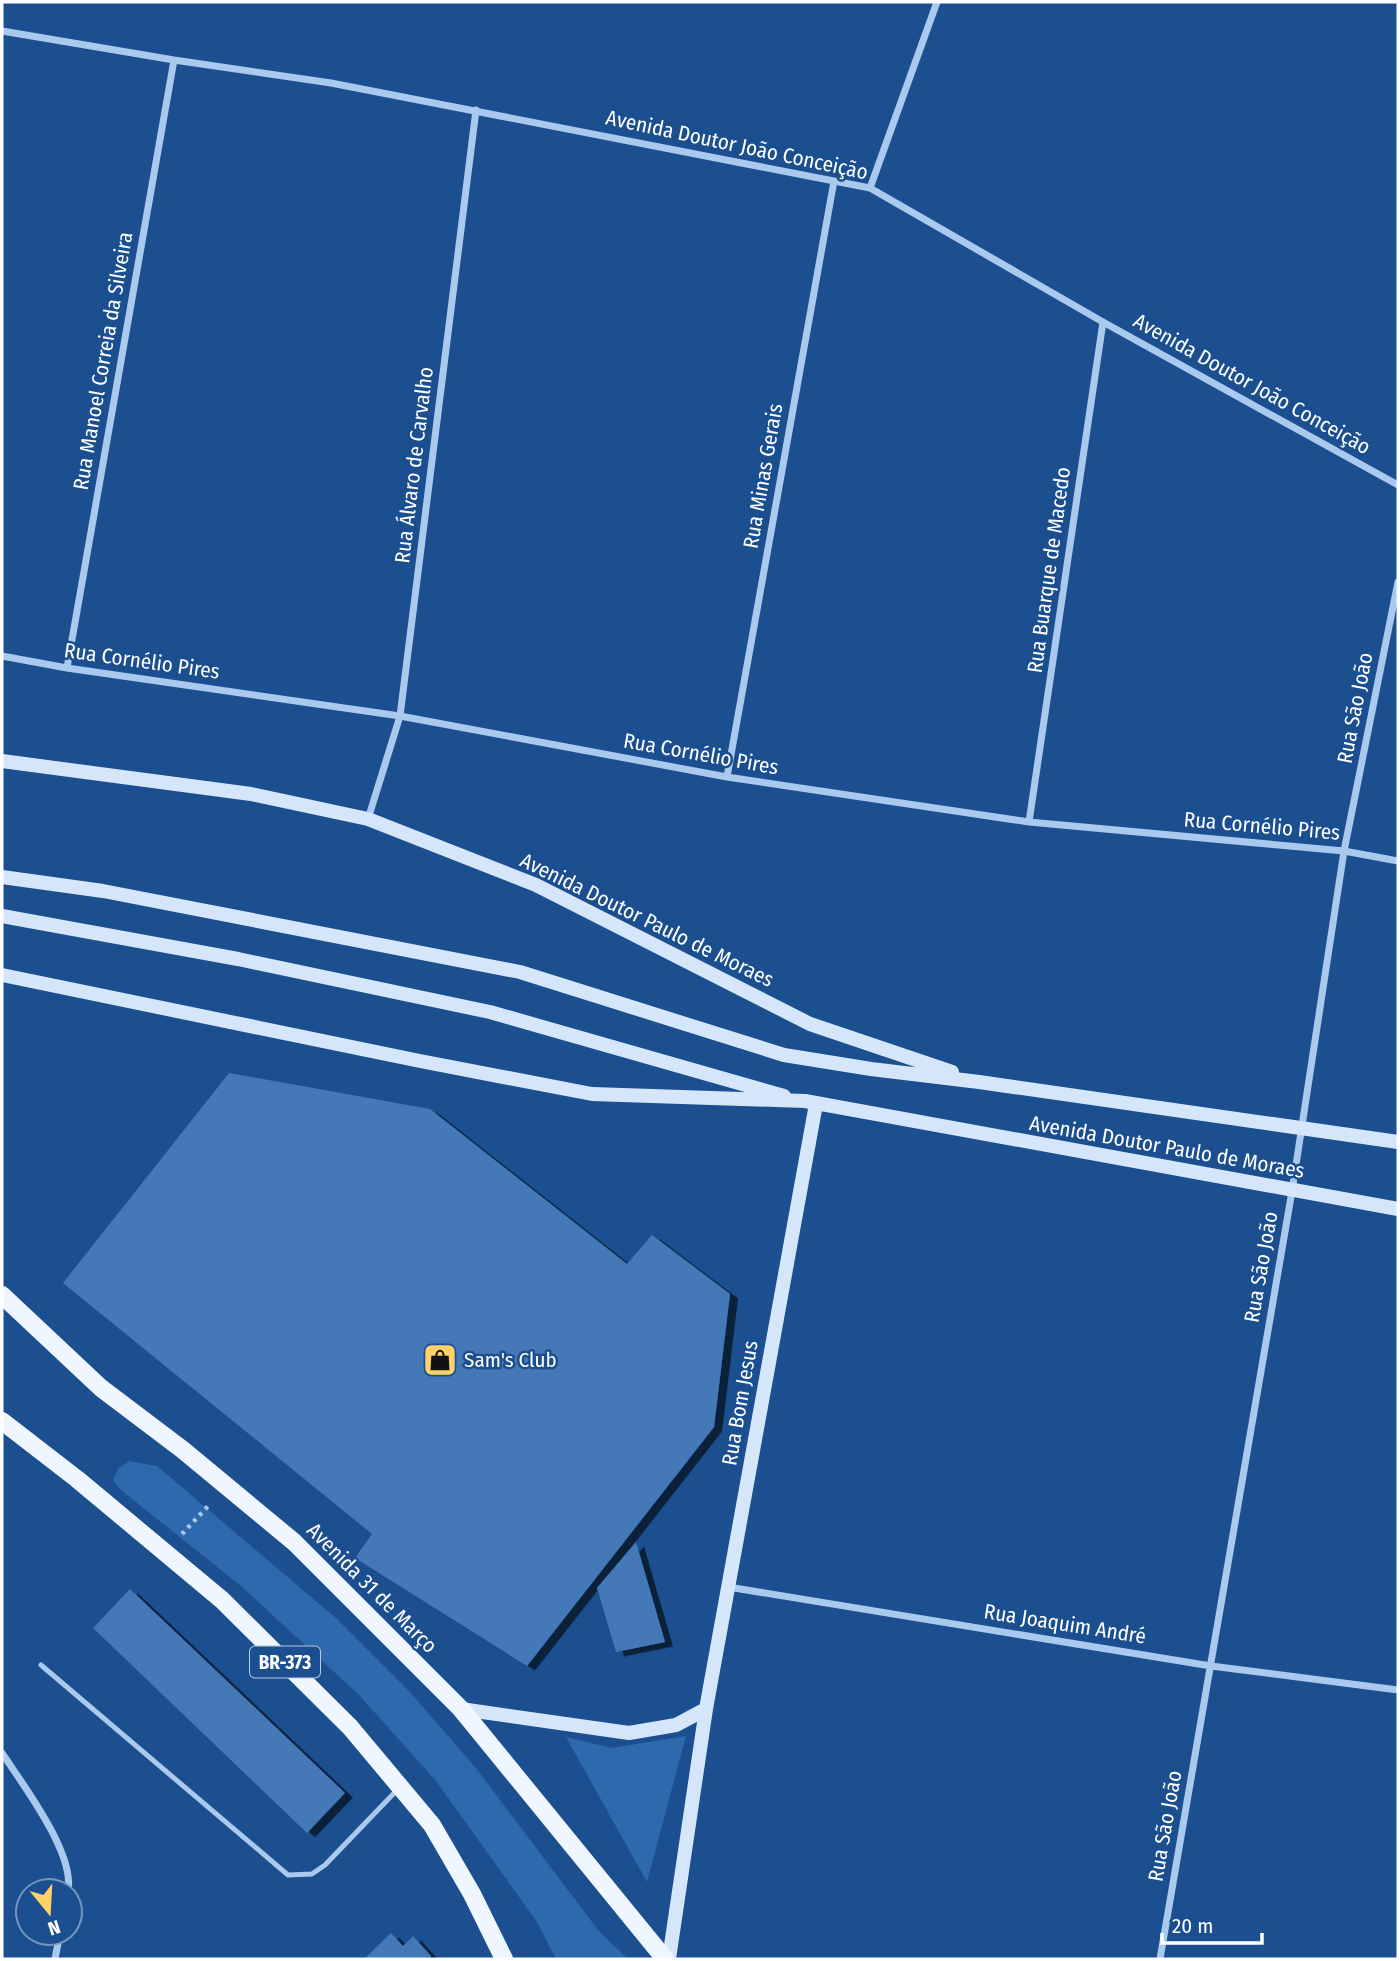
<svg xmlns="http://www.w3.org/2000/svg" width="1400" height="1961" viewBox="0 0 1400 1961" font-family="'Fira Sans Condensed',sans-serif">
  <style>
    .green { fill: #2e69ad }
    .building { fill: #4478b7; filter: url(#shadow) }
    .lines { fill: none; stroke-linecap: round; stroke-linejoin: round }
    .path { stroke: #a9c9ee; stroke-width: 4.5; stroke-dasharray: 3.5 5; stroke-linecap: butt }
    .lane { stroke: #a9c9ee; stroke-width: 5 }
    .street { stroke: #a9c9ee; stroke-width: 7 }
    .secondary { stroke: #d6e6fa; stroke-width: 14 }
    .primary { stroke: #f0f6ff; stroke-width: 18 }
    .labels { text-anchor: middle; stroke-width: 5; stroke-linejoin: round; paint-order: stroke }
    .shield { fill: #1b4f8f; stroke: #bbcadd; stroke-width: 2 }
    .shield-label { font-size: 19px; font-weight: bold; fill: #fff }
    .street-label { font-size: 21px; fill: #fff; stroke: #1b4f8f }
    .poi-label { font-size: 21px; fill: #fff; stroke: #1b4f8f; text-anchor: start }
  </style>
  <defs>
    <filter id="shadow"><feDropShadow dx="8" dy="4.5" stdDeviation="0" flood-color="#0009"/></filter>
  </defs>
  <rect width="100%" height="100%" fill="#1b4f8f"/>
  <path class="green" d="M129 1461 157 1466 337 1619 409 1691 476 1768 598 1930 628 1959H556L537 1922 436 1781 359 1695 241 1586 122 1491 113 1480 118 1469Z
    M686 1736 647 1882 566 1737 612 1748Z"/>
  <path class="building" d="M229 1073 430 1109 627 1264 652 1235 730 1294 714 1427 527 1666 355 1558 372 1534 63 1283Z
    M636 1542 665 1642 616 1652 597 1588Z
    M130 1589 345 1793 307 1833 93 1628Z
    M391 1933 403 1946 413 1936 431 1956 430 1959H364Z"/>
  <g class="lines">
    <path class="path" d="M182 1534 210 1504"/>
    <path class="lane" d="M41 1665 288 1875 312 1874 325 1865 398 1789"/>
    <path class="street" d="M2 31 174 60 331 83 870 188 1103 322 1398 485
      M870 188 937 2
      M2 656 67 668 400 716 727 777 1029 822 1344 851 1398 861
      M67 668 174 60
      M727 777 834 181
      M368 819 400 716 476 110
      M1029 822 1103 322
      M728 1587 1211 1666 1398 1690
      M2 1753C23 1785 75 1853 68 1891
      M55 1959 60 1933
      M1160 1959 1292 1191 1344 851 1398 582"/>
    <path class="secondary" d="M2 761 251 794 368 819 536 885 810 1024 952 1072
      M2 877 103 891 520 972 784 1055 871 1069 979 1082 1398 1142
      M2 916 238 959 490 1012 784 1096
      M2 975 420 1061 592 1094 805 1101 1398 1209
      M461 1709 629 1733 676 1725 706 1709
      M669 1959 706 1709 816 1104"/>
    <path class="primary" d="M2 1295 101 1388 183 1450 294 1542 461 1709 665 1959
      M2 1421 77 1479 222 1600 350 1727 432 1825 472 1894 504 1959"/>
  </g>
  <defs>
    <symbol id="shop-square" viewBox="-11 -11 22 22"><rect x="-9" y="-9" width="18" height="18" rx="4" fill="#ffd166" stroke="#1b4f8f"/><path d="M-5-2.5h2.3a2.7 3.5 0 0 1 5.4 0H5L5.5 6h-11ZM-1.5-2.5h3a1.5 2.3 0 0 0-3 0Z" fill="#111"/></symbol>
  </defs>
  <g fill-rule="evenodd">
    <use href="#shop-square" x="421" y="1341" width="38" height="38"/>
  </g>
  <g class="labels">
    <rect class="shield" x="250" y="1646.5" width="70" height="31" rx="5"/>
    <g class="shield-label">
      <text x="285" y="1669">BR-373</text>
    </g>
    <g class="street-label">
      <text transform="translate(737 145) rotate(12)" y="7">Avenida Doutor João Conceição</text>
      <text transform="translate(103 361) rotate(-80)" y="7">Rua Manoel Correia da Silveira</text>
      <text transform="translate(1252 384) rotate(29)" y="7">Avenida Doutor João Conceição</text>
      <text transform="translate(414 465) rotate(-83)" y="7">Rua Álvaro de Carvalho</text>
      <text transform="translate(763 476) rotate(-80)" y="7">Rua Minas Gerais</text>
      <text transform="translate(1049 570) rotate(-82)" y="7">Rua Buarque de Macedo</text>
      <text transform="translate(142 661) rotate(8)" y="7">Rua Cornélio Pires</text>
      <text transform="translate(1355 708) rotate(-79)" y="7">Rua São João</text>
      <text transform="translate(701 754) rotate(10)" y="7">Rua Cornélio Pires</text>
      <text transform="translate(1262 826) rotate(5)" y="7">Rua Cornélio Pires</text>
      <text transform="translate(647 920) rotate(26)" y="7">Avenida Doutor Paulo de Moraes</text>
      <text transform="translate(1167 1147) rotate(10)" y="7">Avenida Doutor Paulo de Moraes</text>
      <text transform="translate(1261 1267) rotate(-80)" y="7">Rua São João</text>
      <text transform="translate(740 1403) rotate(-80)" y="7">Rua Bom Jesus</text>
      <text transform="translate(372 1588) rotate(45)" y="7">Avenida 31 de Março</text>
      <text transform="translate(1065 1624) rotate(9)" y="7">Rua Joaquim André</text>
      <text transform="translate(1165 1826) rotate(-80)" y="7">Rua São João</text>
    </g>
    <g class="poi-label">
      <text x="464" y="1367">Sam's Club</text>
    </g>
  </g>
  <rect width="1400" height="1961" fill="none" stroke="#ffffff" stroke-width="7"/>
  <g transform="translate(49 1912) rotate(162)"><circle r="33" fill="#1b4f8f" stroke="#7695bc" stroke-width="2"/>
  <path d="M0-5L12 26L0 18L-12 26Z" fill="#ffd166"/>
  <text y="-10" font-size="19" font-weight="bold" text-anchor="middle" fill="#ffffff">N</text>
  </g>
  <path d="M1162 1933v10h100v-10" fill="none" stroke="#ffffff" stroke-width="3.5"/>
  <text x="1172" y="1933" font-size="21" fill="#ffffff" stroke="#1b4f8f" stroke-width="5" paint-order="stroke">20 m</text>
</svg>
